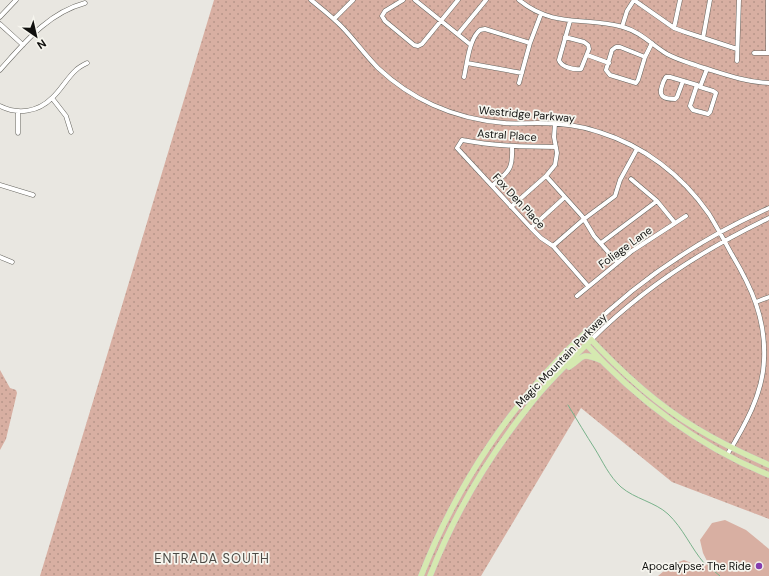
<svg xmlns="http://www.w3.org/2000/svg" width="769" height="576" viewBox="0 0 769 576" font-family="'DM Sans',sans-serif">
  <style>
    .grass { fill: url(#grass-dots) }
    .park { fill: #d8afa2 }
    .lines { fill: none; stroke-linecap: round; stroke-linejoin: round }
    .stream { stroke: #79b28b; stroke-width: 1 }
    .minor-casing { stroke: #676660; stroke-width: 5 }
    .major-casing { stroke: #c6c6c5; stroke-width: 6 }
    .minor { stroke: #fff; stroke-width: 4 }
    .major { stroke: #d5e9b0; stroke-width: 5.5 }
    .poi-dot { fill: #853daf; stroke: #f6f5ee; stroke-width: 1.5 }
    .labels { text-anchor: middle; stroke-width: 3.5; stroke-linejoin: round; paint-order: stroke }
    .street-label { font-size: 11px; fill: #10100e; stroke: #f6f5ee }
    .poi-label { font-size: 11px; fill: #10100e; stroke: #f6f5ee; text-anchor: end }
    .quarter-label { font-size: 13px; letter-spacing: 1px; fill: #4c4b46; stroke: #f6f5ee }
  </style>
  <defs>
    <pattern id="grass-dots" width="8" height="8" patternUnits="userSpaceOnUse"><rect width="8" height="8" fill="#d8afa2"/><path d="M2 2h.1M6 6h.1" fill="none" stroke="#b8968a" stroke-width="1.8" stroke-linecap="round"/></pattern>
  </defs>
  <rect width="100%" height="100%" fill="#e9e7e1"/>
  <path class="grass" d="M214 0H769V519L672 482 581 408 481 576H40L108 352Z
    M0 370 10 388 16 390 17 393 6 439 0 450Z"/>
  <path class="park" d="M725 520 746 530 769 549V576H658L671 565 684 560 703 568 708 563 703 553 700 540 712 523Z"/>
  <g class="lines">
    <path class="stream" d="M568 405C577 420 586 435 595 449 603 462 609 476 621 487 635 499 655 502 668 514 683 528 691 548 704 563
      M708 566 720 576"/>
    <defs>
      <path id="minor" d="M311 0C322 9 334 18 344 29 356 42 366 56 378 68 394 83 413 96 433 105 455 115 480 121 504 123 515 124 526 123 537 123 558 123 579 125 599 132 644 146 682 175 709 214 717 227 724 240 731 253 752 288 766 319 764 360 763 394 744 427 727 455
        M403 0 385 11 382 16 385 21 414 45 418 46 422 44 458 0
        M415 0 471 45
        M519 0C555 29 584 16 623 27 641 32 652 45 667 54 678 60 690 63 701 67 724 74 745 82 769 83
        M634 0 674 28 685 32 737 49
        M768 0V53
        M0 17 16 0
        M334 19 353 0
        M0 24 23 45
        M622 27 627 11 634 0
        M674 28 680 0
        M458 34 486 0
        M565 37 584 42 588 45 589 49 581 69C574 70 561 67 559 60L570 21
        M703 38 710 0
        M754 53H769
        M587 55 609 63
        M645 57 620 47H616L612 50 606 70 610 75 636 83 638 80 645 57 652 43
        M737 61 739 0
        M467 63 522 73
        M0 70C25 42 48 13 85 3
        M464 77C467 64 469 39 480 30L485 29 530 43
        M683 81 677 97 675 99C665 99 658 97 662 86 663 82 664 80 666 77H670L697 85
        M519 83 530 43 541 14
        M700 87 713 91 716 93 710 112 708 114 693 110 690 106 697 85 700 87 707 69
        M52 98 66 116 71 132
        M0 106C18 115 38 112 52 98 61 90 67 78 76 70 79 67 83 65 87 63
        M18 133V112
        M556 147C524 147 493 146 462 140L457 148 531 228 541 238 553 246 588 286
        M546 176 582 216 594 236 617 262
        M631 179 657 201 675 223
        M0 185 33 195
        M492 186C509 171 513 170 512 147
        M511 207 546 176 555 165 557 153 554 137 555 124
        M531 228 565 197
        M601 243 657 201
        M553 246 584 219 615 196 620 180 637 149
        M0 257 12 262
        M577 296 632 251 686 216
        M756 302 769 297
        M585 333C637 281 702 238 769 208
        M591 340C642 289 704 249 769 218"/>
      <path id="major" d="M584 342C636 399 698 446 769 475
        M569 367C584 357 580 352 600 360
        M421 576C457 484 513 400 585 333 618 369 654 403 696 428 719 442 744 454 769 465
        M430 576C454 515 488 457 529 406 547 382 570 361 591 340"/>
    </defs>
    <use href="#minor" class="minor-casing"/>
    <use href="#major" class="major-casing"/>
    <use href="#minor" class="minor"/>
    <use href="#major" class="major"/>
  </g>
  <circle class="poi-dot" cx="759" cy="566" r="4"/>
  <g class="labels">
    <g class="street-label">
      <text transform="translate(527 114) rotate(5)" y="4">Westridge Parkway</text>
      <text transform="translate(507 135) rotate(4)" y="4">Astral Place</text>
      <text transform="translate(519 201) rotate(47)" y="4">Fox Den Place</text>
      <text transform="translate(625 247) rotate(-36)" y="4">Foliage Lane</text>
      <text transform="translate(561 360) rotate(-46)" y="4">Magic Mountain Parkway</text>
    </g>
    <g class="poi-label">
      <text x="751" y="570">Apocalypse: The Ride</text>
    </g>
    <g class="quarter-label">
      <text x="212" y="563">ENTRADA SOUTH</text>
    </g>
  </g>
  <g transform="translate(36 36) rotate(146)" stroke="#f6f5ee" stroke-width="3" paint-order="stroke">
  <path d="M0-3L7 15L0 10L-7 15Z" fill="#10100e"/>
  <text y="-6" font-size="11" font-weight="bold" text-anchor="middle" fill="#10100e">N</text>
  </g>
</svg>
